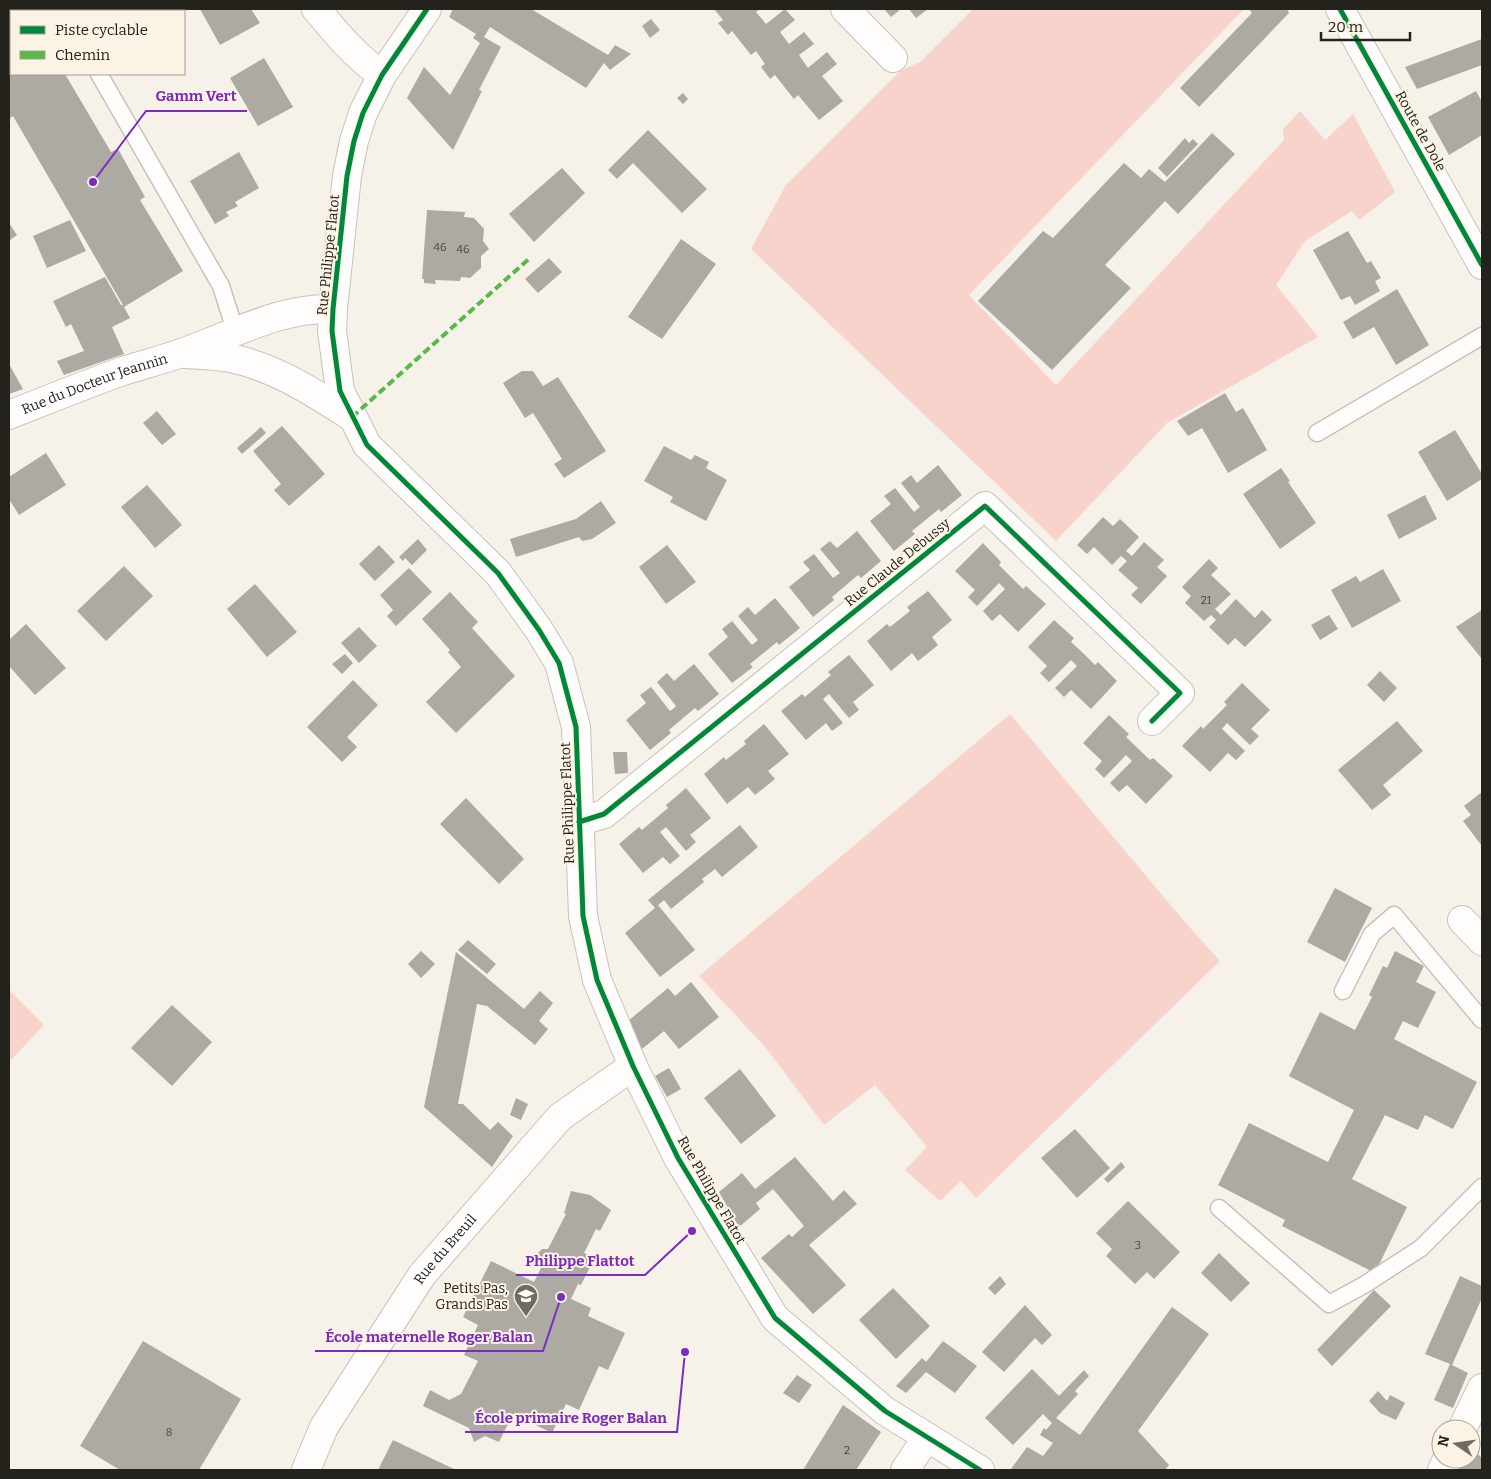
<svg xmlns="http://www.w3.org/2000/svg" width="1491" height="1479" viewBox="0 0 1491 1479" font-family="Bitter,serif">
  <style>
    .green { fill: #f7d3cb }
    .building { fill: #ada9a3 }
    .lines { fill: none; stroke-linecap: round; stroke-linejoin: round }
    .lane-casing { stroke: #c6c3bc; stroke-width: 19 }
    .street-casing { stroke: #c6c3bc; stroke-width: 30 }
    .secondary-casing { stroke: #c6c3bc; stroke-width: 30 }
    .lane { stroke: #fefdfc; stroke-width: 16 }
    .street { stroke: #fefdfc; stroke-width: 28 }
    .secondary { stroke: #fefdfc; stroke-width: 28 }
    .quiet { stroke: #58b947; stroke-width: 4; stroke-dasharray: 8 4; stroke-linecap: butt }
    .cycleway-casing { stroke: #fbf3e4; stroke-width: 8 }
    .cycleway { stroke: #00873e; stroke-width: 5 }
    .labels { text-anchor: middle; stroke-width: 4; stroke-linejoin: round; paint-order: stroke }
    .number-label { font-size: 11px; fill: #46443e }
    .street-label { font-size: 14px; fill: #24221c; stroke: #fbf3e4 }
    .poi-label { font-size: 14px; fill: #24221c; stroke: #fbf3e4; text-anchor: end }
    .leader { fill: none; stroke: #7b2cbf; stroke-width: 2 }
    .callout-dot { fill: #7b2cbf; stroke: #fbf3e4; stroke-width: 2 }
    .callout-label { font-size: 15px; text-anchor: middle; font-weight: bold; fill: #7b2cbf; stroke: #fbf3e4; stroke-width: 4; stroke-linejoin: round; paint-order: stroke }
  </style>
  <rect width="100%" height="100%" fill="#f6f2e9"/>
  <path class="green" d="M973 9H1244L969 295 1056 385 1284 140 1283 129 1300 111 1325 140 1353 114 1395 192 1359 220 1352 211 1305 241 1276 285 1318 337 1167 423 1056 541 751 249 786 185 900 71 920 62Z
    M1010 714 1184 921 1220 961 976 1198 961 1181 940 1201 905 1170 927 1147 875 1085 824 1125 766 1048 699 976Z
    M9 990 44 1025 9 1062Z"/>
  <path class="building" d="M9 9H27L28 11H11V74H65L111 152 118 149 145 197 140 200 183 271 124 307 130 318 112 327 124 354 64 375 57 361 84 351 71 324 66 327 53 301 105 277 121 305H123L13 116 9 119Z
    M200 9H251L260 23 220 45Z
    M453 9H531L608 55 615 45 631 54 610 70 604 63 586 88 490 27 484 37 501 47 479 90 482 91 453 150 407 98 424 67 450 95 480 43 473 38 476 34 449 17Z
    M714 9H760L756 12 766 24 785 9 795 20 780 32 789 44 804 32 814 44 799 55 808 68 827 52 837 64 822 76 843 101 819 120 798 95 794 99 775 75 770 79 761 67 765 64 756 51 751 55 732 31 728 35 718 23 723 20Z
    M884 9H901L891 17Z
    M909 9H928L916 18Z
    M1252 9H1287L1289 13 1199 107 1180 88 1252 13 1250 11Z
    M651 19 660 30 650 38 642 26Z
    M1482 39V65L1417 89 1405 67Z
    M264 58 293 107 258 126 230 78Z
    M1476 91 1482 102V135L1449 155 1428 117Z
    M683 93 688 99 683 104 677 98Z
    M648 130 707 189 682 213 633 163 617 179 608 170Z
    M1212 133 1235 154 1178 214 1165 201 1105 265 1131 288 1052 370 978 301 1043 231 1053 238 1124 163 1141 178 1149 169 1165 182Z
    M1185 138 1189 143 1193 139 1198 144 1167 177 1158 168Z
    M239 152 259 188 235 202 238 206 226 212 229 216 215 224 190 181Z
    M562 168 585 193 534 242 509 214Z
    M427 210 465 212 464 217 474 218 484 229 483 241 489 249 481 256V268L470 278 461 277 460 281 435 280 436 284 424 283V279H422Z
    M70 220 86 251 47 268 33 236Z
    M9 223 17 235 9 241Z
    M1348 231 1367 263 1371 261 1381 278 1375 281 1380 291 1355 305 1350 296 1341 300 1313 250Z
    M681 239 716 264 662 339 628 317Z
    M549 258 562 272 538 293 525 279Z
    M1397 289 1429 345 1396 365 1374 327 1353 339 1343 322Z
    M9 364 23 389 9 394Z
    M522 371H533L543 386 558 377 606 451 564 478 554 464 562 459 533 413 525 418 503 383Z
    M1225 393 1236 412 1243 408 1267 450 1228 473 1202 428 1188 436 1177 421Z
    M157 411 176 434 162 445 143 423Z
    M282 426 325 474 289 506 274 490 281 484 253 451Z
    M261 427 266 433 242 454 237 448Z
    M1455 430 1482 474V479L1447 501 1418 452Z
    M664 446 691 460 695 455 709 462 706 468 727 480 706 521 670 502 673 497 644 481Z
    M46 453 66 485 19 515 9 499V477Z
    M938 465 962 495 941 512 939 509 912 531 915 534 894 551 870 521 891 504 884 496 895 488 914 512 920 507 901 483 911 475 917 483Z
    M1281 468 1290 481 1288 482 1316 523 1280 549 1243 494Z
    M147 485 182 525 155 548 121 507Z
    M1425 495 1437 519 1399 539 1387 515Z
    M601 501 616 523 592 539 582 541 579 537 516 557 510 539 576 519Z
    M1103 517 1113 526 1120 519 1139 537 1126 551 1132 556 1144 542 1164 560 1157 567 1167 576 1141 604 1131 595 1138 588 1118 570 1127 561 1121 556 1112 565 1094 547 1087 554 1077 545Z
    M857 531 881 561 861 578 858 575 832 597 834 600 813 617 789 587 810 570 803 562 814 554 833 578 840 573 820 549 830 541 837 548Z
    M418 539 427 550 412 565 405 558 403 561 399 557Z
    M983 543 1001 562 999 565 1023 589 1026 586 1046 604 1018 632 1000 614 992 621 983 611 1005 589 999 583 977 606 968 597 975 590 955 571Z
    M379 545 395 562 375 581 359 564Z
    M667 545 696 582 666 604 639 567Z
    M1209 559 1218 568 1211 575 1231 594 1215 609 1221 615 1236 599 1255 618 1262 610 1272 620 1245 647 1235 638 1228 645 1209 627 1216 620 1211 615 1204 621 1185 603 1191 596 1182 587Z
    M124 566 153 596 106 641 77 611Z
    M409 568 432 592 396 626 387 616 393 610 380 595Z
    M1383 569 1401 601 1352 628 1331 590 1356 576 1360 582Z
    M255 584 297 632 267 657 227 609Z
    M928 591 952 620 932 637 938 645 927 654 918 661 912 653 891 671 867 641 887 624 890 627 910 611 907 607Z
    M450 592 478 622 472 628 515 676 456 733 426 702 461 667 448 652 450 650 422 619Z
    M775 598 800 628 779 645 777 642 750 664 753 667 732 683 708 654 728 637 722 629 732 621 752 645 758 640 738 616 748 607 755 615Z
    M1482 610V659L1456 627Z
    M1329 615 1338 629 1320 640 1311 625Z
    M1054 620 1074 638 1071 642 1083 653 1095 665 1098 662 1117 681 1091 709 1071 690 1064 697 1055 688 1077 666 1071 660 1049 682 1040 673 1047 666 1028 647Z
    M26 624 66 668 35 695 9 666V640Z
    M359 627 377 646 359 663 341 643Z
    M345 654 353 663 342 674 332 664Z
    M849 655 874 685 853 702 859 710 849 718 829 694 823 699 843 723 832 731 826 723 806 740 781 711 802 694 805 697 831 675 828 672Z
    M694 664 719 694 698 711 695 708 669 730 671 733 650 750 626 720 646 703 640 695 651 687 670 711 673 709 676 706 657 682 667 673 674 681Z
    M1380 671 1397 688 1384 702 1367 685Z
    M353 680 378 705 347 737 357 747 342 762 307 727Z
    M1242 683 1270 710 1251 729 1259 736 1250 745 1227 723 1222 729 1245 751 1236 760 1228 753 1210 772 1182 746 1201 726 1203 729 1227 705 1224 702Z
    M1109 715 1129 734 1126 737 1150 760 1153 758 1173 776 1146 804 1127 785 1119 792 1110 783 1132 761 1126 755 1104 778 1095 769 1102 761 1083 743Z
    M1397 721 1423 751 1383 785 1391 795 1372 810 1338 770Z
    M764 724 789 754 768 771 775 779 755 795 748 787 727 804 704 774 724 757 726 760 746 744 744 741Z
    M613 752H627L628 773 615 774Z
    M686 788 711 818 690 835 696 842 686 851 666 827 660 832 680 856 670 864 663 857 643 873 619 844 639 827 642 830 668 808 666 805Z
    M1482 792V846L1463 821 1471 815 1464 806Z
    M466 798 524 859 499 884 440 824Z
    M740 825 758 847 722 877 715 869 702 879 704 882 671 909 664 900 658 905 695 950 660 977 625 933 655 908 648 900Z
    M1335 888 1372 908 1345 962 1307 942Z
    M468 940 496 964 487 974 458 950Z
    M421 951 435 964 421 978 408 964Z
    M1395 951 1424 966 1416 982 1436 992 1418 1028 1403 1021 1394 1039 1477 1082 1453 1129 1425 1115 1418 1130 1385 1115 1352 1179 1407 1207 1375 1273 1282 1226 1285 1220 1218 1185 1249 1123 1328 1162 1354 1110 1289 1076 1320 1012 1355 1030 1372 997 1369 995 1383 966 1387 968Z
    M456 952 524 1009 540 991 553 1003 539 1021 548 1029 535 1045 487 1006 477 1004 458 1104H463L490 1130 498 1122 513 1136 492 1167 424 1107Z
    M691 982 719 1017 679 1049 664 1031 642 1049 628 1021 668 988 675 996Z
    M172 1005 212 1042 172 1086 131 1048Z
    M669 1068 681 1089 667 1097 655 1076Z
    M740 1069 776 1116 741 1144 704 1098Z
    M516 1098 528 1104 521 1120 510 1115Z
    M1075 1129 1110 1168 1077 1198 1041 1158Z
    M795 1157 833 1201 844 1190 857 1204 809 1245 846 1285 813 1314 761 1258 789 1234 792 1237 804 1226 773 1189 756 1203 760 1209 739 1227 719 1192 742 1173 755 1189Z
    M1121 1162 1125 1167 1108 1183 1104 1179Z
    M571 1191 590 1195 611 1210 600 1231 596 1229 584 1253 592 1256 587 1266 590 1267 581 1285 578 1284 571 1299 591 1308 588 1316 625 1333 608 1370 599 1366 579 1410 566 1404 552 1433 513 1414 499 1442 485 1436 474 1442 469 1428 423 1406 430 1390 449 1400 461 1394 478 1361 464 1355 478 1325 463 1317 491 1261 534 1282 542 1266 537 1259 538 1253 542 1249H548L566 1214 564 1213Z
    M1128 1201 1180 1252 1154 1279 1147 1272 1135 1284 1106 1256 1112 1249 1096 1233Z
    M1219 1253 1250 1283 1231 1302 1201 1273Z
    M1000 1276 1006 1284 995 1295 988 1288Z
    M1460 1276 1482 1286V1298L1452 1365 1468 1373 1453 1408 1434 1400 1450 1364 1425 1354Z
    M893 1288 930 1326 896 1359 859 1320Z
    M1374 1290 1391 1306 1332 1366 1317 1350Z
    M1025 1305 1052 1335 1042 1345 1035 1338 1004 1372 982 1352Z
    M1172 1307 1209 1334 1138 1431 1169 1465 1165 1470 1011 1469 1027 1447 1043 1456 1053 1443 1040 1435 1044 1428 1046 1430 1052 1423 1043 1414 1013 1445 985 1418 1032 1369 1059 1396 1084 1370 1089 1376 1075 1391 1078 1394 1056 1418 1080 1435Z
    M143 1341 241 1399 199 1470H120L80 1446Z
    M943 1341 977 1366 955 1393 926 1372 906 1393 896 1386 922 1358 926 1362Z
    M797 1375 812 1385 799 1403 783 1393Z
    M1378 1391 1387 1401 1390 1395 1405 1403 1396 1420 1380 1413 1369 1401Z
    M843 1405 881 1432 856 1470H803Z
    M393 1440 456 1470H378Z
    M1471 1448 1482 1458V1470H1455L1461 1459H1471Z"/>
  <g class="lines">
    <defs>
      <path id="lane" d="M62 9 63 11
        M99 74 221 286 235 330
        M1317 433 1482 336
        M1343 991 1372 934 1394 915 1482 1020
        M1219 1208 1329 1304 1364 1285 1421 1248 1482 1187"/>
      <g id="street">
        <path d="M316 9C336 33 356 57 382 75"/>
        <path d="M427 9 382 75 363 113 354 141 347 176 333 309 332 331 340 391 367 445 498 573 539 630 559 663 576 727 583 916 597 980 633 1066 678 1158 775 1318 885 1411 980 1470"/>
        <path d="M845 9 893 58"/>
        <path d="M185 354C202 355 219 355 235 359 278 369 316 394 352 417"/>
        <path id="s1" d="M9 415C47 400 84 385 123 371 142 365 162 360 181 353 231 336 279 307 333 309"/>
        <path d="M579 822 604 814 985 506 1180 693 1152 721"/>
        <path d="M1462 920 1482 941"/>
        <path d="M1462 1429 1482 1388"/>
        <path id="s2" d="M306 1470 324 1427 422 1275 560 1117 633 1066"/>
        <path d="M905 1470 927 1437"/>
        <path d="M1442 1470 1447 1459"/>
      </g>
      <path id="secondary" d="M1340 9 1482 265"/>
    </defs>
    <use href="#lane" class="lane-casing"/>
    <use href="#street" class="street-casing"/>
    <use href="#secondary" class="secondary-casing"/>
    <use href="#lane" class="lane"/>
    <use href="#street" class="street"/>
    <use href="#secondary" class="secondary"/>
    <path class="quiet" d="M352 417 530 258"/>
    <defs>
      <path id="cycleway" d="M427 9 382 75 363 113 354 141 347 176 333 309 332 331 340 391 367 445 498 573 539 630 559 663 576 727 583 916 597 980 633 1066 678 1158 775 1318 885 1411 980 1470
        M1340 9 1482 265
        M579 822 604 814 985 506 1180 693 1152 721"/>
    </defs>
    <use href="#cycleway" class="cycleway-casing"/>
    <use href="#cycleway" class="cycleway"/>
  </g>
  <defs>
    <symbol id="school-pin" viewBox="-11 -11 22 30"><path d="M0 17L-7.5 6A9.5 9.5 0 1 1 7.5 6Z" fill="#6e6b64" stroke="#fbf3e4"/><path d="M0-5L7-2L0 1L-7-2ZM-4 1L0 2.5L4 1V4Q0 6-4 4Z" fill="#fff"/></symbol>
  </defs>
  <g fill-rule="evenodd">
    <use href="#school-pin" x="512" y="1282" width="28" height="38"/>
  </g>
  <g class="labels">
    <g class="number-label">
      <text x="440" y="251">46</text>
      <text x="463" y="253">46</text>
      <text x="1206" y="604">21</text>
      <text x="1138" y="1249">3</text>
      <text x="169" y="1436">8</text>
      <text x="847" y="1454">2</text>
    </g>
    <g class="street-label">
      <text transform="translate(1421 131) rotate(61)" y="5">Route de Dole</text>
      <text transform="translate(328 255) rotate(-84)" y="5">Rue Philippe Flatot</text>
      <text dy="5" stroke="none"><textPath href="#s1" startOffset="91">Rue du Docteur Jeannin</textPath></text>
      <text transform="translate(897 562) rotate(-39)" y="5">Rue Claude Debussy</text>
      <text transform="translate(567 803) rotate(-92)" y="5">Rue Philippe Flatot</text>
      <text transform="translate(712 1190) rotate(60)" y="5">Rue Philippe Flatot</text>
      <text dy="5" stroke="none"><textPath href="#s2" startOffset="262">Rue du Breuil</textPath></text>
    </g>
    <g class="poi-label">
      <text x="508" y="1293">Petits Pas,<tspan x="508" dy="16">Grands Pas</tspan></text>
    </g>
  </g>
  <path class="leader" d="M93 182L146 111H247M692 1231L645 1275H516M561 1297L543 1351H315M685 1352L677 1432H465"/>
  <g class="callout-dot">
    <circle cx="93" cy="182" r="5"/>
    <circle cx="692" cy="1231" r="5"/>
    <circle cx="561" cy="1297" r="5"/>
    <circle cx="685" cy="1352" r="5"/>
  </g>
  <g class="callout-label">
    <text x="196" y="101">Gamm Vert</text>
    <text x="580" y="1266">Philippe Flattot</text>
    <text x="429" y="1342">École maternelle Roger Balan</text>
    <text x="571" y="1423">École primaire Roger Balan</text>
  </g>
  <rect width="1491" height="1479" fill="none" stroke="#24221c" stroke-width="20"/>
  <rect x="10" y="10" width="175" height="65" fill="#fbf3e4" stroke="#a59f94"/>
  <rect x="20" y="26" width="25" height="8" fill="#00873e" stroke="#a59f94"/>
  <text x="55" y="35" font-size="15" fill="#24221c">Piste cyclable</text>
  <rect x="20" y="51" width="25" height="8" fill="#58b947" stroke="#a59f94"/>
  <text x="55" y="60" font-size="15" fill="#24221c">Chemin</text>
  <g transform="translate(1456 1444) rotate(283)"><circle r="24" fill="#fbf3e4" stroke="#a59f94"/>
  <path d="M0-4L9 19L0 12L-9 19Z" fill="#6e6b64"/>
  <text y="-8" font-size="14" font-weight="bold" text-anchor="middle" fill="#24221c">N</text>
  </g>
  <path d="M1321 32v8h89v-8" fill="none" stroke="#24221c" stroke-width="2.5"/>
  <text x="1328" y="32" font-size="15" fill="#24221c" stroke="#fbf3e4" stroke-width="4" paint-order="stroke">20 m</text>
</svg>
